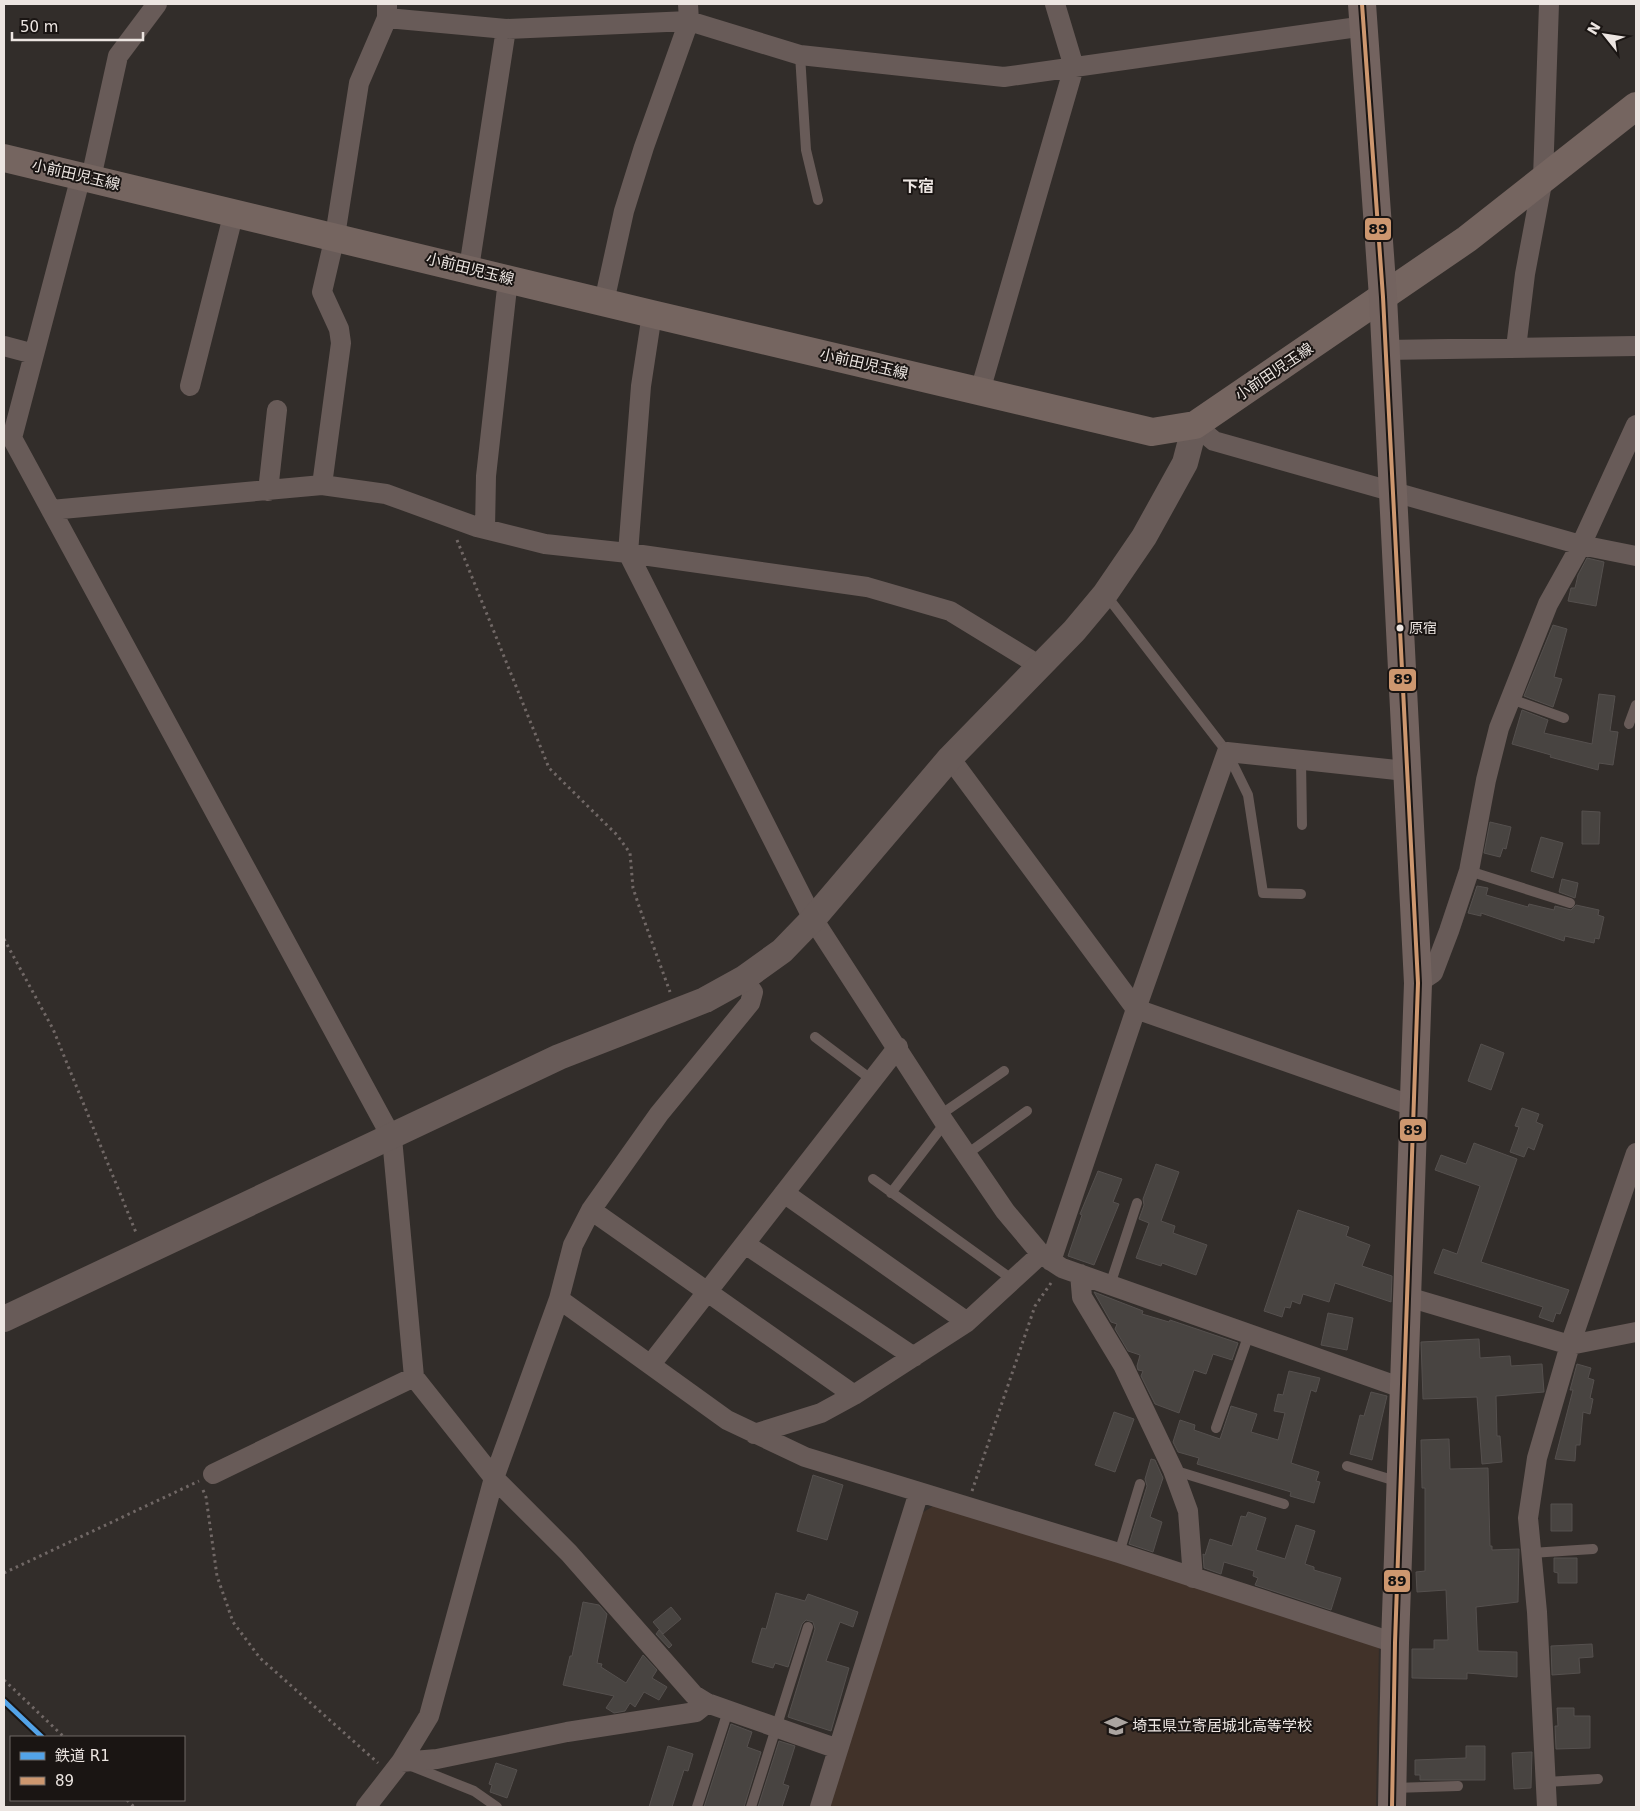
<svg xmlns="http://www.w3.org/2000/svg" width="1640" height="1811" viewBox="0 0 1640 1811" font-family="'DejaVu Sans','Noto Sans JP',sans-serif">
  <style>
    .built { fill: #413229 }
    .building { fill: #484441; stroke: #55504e }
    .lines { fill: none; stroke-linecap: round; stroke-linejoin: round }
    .path { stroke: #716866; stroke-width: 3; stroke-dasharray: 2.5 4; stroke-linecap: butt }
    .service { stroke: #685b58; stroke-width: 10 }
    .minor { stroke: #685b58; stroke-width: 20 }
    .tertiary { stroke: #685b58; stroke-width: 26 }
    .secondary { stroke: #756560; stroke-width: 28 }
    .primary { stroke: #73635f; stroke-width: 28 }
    .bus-1-casing { stroke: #1a1513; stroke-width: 8 }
    .bus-1 { stroke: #cd976f; stroke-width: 4 }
    .rail-1-casing { stroke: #1a1513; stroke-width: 9 }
    .rail-1 { stroke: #53a3e8; stroke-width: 5 }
    .bus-dot { fill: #ece5e1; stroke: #1a1513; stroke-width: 2 }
    .labels { text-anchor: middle; stroke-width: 4; stroke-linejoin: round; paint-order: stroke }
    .bus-label { font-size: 14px; fill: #ece5e1; stroke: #1a1513; text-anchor: start }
    .street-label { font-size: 15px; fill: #ece5e1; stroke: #1a1513 }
    .poi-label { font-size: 15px; fill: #ece5e1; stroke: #1a1513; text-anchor: start }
    .neighbourhood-label { font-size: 16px; font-weight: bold; fill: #ece5e1; stroke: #1a1513 }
    .line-badge { stroke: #1a1513; stroke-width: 2 }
    .pale-badge-label { font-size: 14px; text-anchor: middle; font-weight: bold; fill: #111 }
  </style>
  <rect width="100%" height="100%" fill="#322d2a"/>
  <path class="built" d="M935 1505 1379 1644 1376 1807H828L922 1513Z"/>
  <path class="building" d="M1587 558 1604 562 1596 606 1568 601 1571 588H1575L1578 575Z
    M1553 625 1567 629 1554 677 1562 679 1553 707 1524 696Z
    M1599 694 1615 696 1610 731 1618 732 1613 765 1599 763 1598 770 1550 757 1551 755 1512 744 1522 710 1548 720 1544 733 1592 744Z
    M1582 811 1600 812 1599 844H1582Z
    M1490 822 1511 827 1506 849 1503 848 1500 857 1484 853Z
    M1541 837 1563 843 1553 878 1531 871Z
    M1562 879 1578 883 1575 898 1559 892Z
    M1477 886 1488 888 1486 895 1528 907 1529 904 1554 910 1555 906 1571 910 1576 905 1599 910 1598 915 1604 917 1599 939 1595 938 1594 943 1565 936 1564 941 1481 913V916L1468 913Z
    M1481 1044 1504 1053 1491 1090 1468 1081Z
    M1522 1108 1539 1114 1536 1122 1543 1125 1534 1150 1528 1147 1524 1157 1510 1152 1519 1127 1515 1126Z
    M1474 1143 1517 1159 1481 1262 1569 1290 1560 1314 1556 1313 1553 1322 1539 1317 1543 1307 1434 1273 1443 1249 1457 1254 1480 1186 1435 1170 1441 1155 1466 1164Z
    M1156 1164 1179 1172 1161 1221 1175 1226 1173 1233 1207 1245 1196 1275 1162 1263 1161 1266 1136 1258 1149 1223 1139 1219 1144 1205 1143 1199Z
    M1098 1171 1122 1179 1113 1202 1119 1204 1094 1265 1068 1256 1082 1215 1080 1214Z
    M1298 1210 1349 1227 1346 1236 1370 1245 1362 1266 1392 1276 1391 1302 1335 1283 1329 1302 1303 1294 1300 1304 1292 1301 1290 1308 1285 1307 1282 1317 1264 1311Z
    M1094 1292 1143 1311 1142 1314 1169 1322 1170 1320 1238 1343 1232 1360 1213 1354 1206 1374 1194 1370 1179 1413 1155 1404 1141 1376 1143 1371 1138 1370 1137 1366 1140 1355 1128 1351 1115 1329 1117 1324 1111 1322Z
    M1328 1313 1353 1318 1347 1350 1321 1345Z
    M1479 1339 1480 1358 1510 1356 1511 1366 1542 1364 1544 1392 1496 1396 1497 1436H1500L1502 1462 1482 1464 1477 1397 1423 1399 1421 1342Z
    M1577 1364 1591 1368 1588 1378 1594 1380 1590 1398 1593 1399 1590 1414 1583 1412 1580 1445H1576L1575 1461 1555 1459 1573 1390H1570Z
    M1289 1371 1320 1378 1316 1392 1311 1390 1291 1463 1319 1472 1316 1481 1320 1482 1314 1503 1290 1496 1291 1492 1197 1464 1199 1458 1178 1452 1173 1442 1180 1420 1195 1425 1194 1430 1220 1439 1231 1406 1257 1414 1251 1432 1278 1440 1285 1413 1274 1411 1278 1394 1283 1395Z
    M1371 1392 1387 1396 1372 1460 1350 1454 1360 1415 1364 1416Z
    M1114 1412 1134 1419 1115 1472 1095 1465Z
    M1449 1439 1450 1469 1488 1468 1490 1546H1492V1550L1519 1549 1518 1602 1476 1607 1478 1651 1517 1652V1677L1467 1673V1679L1412 1678V1649H1434V1640H1448L1446 1590 1417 1592 1416 1572 1425 1571V1488H1422L1421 1440Z
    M1151 1459 1155 1460 1163 1478 1150 1517 1162 1522 1153 1552 1129 1544 1147 1486 1145 1479Z
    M813 1475 843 1485 827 1540 797 1531Z
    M1551 1504H1572V1531H1551Z
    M1248 1512 1266 1518 1256 1550 1285 1559 1296 1525 1315 1531 1305 1564 1314 1567V1570L1341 1578 1331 1610 1255 1585 1258 1578 1253 1576 1254 1571 1224 1562 1221 1574 1204 1568 1203 1554 1205 1555 1210 1539 1232 1546 1241 1516 1246 1517Z
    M1554 1558H1577V1583H1558V1573L1554 1572Z
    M776 1593 805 1601 808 1594 858 1612 853 1627 840 1622 826 1661 849 1668 831 1731 788 1717 815 1629 813 1622 806 1620 802 1624 788 1667 775 1663 773 1668 752 1662 762 1628 766 1629Z
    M583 1602 599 1605 607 1614 597 1663 602 1664 601 1667 626 1683 643 1655 657 1670 652 1678 667 1687 659 1700 644 1692 635 1707 630 1703 625 1711 614 1713 606 1708 614 1696 563 1685 570 1656H572Z
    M671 1607 681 1619 663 1634 653 1622Z
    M659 1630 672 1645 669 1648 656 1634Z
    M1592 1644 1593 1657 1579 1658 1580 1673 1552 1675 1551 1646Z
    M1557 1708H1574V1716H1590V1748L1556 1749 1555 1726H1558Z
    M731 1724 752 1732 747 1747 761 1752 744 1807H704Z
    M779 1741 795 1746 783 1784 789 1786 782 1807H758Z
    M668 1746 693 1754 688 1771 684 1770 672 1807H649Z
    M1466 1746H1485V1780H1420V1775H1415V1760L1466 1758Z
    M1532 1752 1531 1788 1514 1789 1512 1753Z
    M496 1763 517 1770 507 1798 490 1792 492 1785 489 1784Z"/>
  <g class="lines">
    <path class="path" d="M457 540 549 768 617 835 630 853 633 888 640 909 670 992
      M4 939 53 1029 137 1235
      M203 1490 206 1497 217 1576 233 1622 260 1658 378 1763
      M972 1491 1035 1306 1051 1283
      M4 1573 199 1481
      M4 1680 64 1737
      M127 1800 134 1807"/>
    <path class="service" d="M800 55 806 150 818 200
      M1106 595 1227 752 1248 795 1263 893 1301 894
      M1511 699 1564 718
      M1629 724 1636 705
      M1301 760 1302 825
      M1469 871 1570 903
      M815 1037 872 1080
      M940 1115 1004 1071
      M967 1154 1027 1111
      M873 1179 1013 1280
      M891 1193 945 1123
      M1110 1285 1137 1203
      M1216 1428 1249 1334
      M1347 1466 1399 1482
      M1173 1470 1284 1504
      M1119 1553 1140 1484
      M1531 1553 1593 1549
      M409 1765 474 1791 497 1807
      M1546 1782 1598 1779
      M1393 1788 1458 1786
      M697 1807 728 1711
      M751 1807 808 1627"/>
    <path class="minor" d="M387 18 506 29 689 21 800 55 1004 77 1365 26
      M81 176 12 438 392 1138 414 1377 494 1478 569 1553 694 1695 707 1703 838 1749
      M91 178 118 56 157 4
      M469 268 506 29
      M604 302 624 211 644 147 689 21 688 4
      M652 314 641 386 628 553 813 919 945 1123 1005 1211 1041 1254 1062 1268 1405 1389
      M4 346 34 354
      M1516 348 1525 274 1543 178 1549 4
      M1385 350 1636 346
      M190 386 234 212
      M980 391 1074 67 1055 4
      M1195 425 1214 441 1581 545 1636 556
      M322 485 341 343 339 329 322 292 335 236 359 83 387 18V4
      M268 491 277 410
      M51 510 322 485 386 494 477 527 545 544 628 553 867 587 950 611 1040 666
      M485 529 486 476 508 279
      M950 758 1136 1009 1413 1106
      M1418 983 1433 973 1449 931 1469 871 1486 780 1499 728 1548 604 1581 545 1636 425
      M784 1193 967 1322
      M591 1210 854 1395
      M745 1244 914 1357
      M1051 1261 1136 1009 1227 752 1406 771
      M1080 1274 1082 1297 1123 1365 1173 1470 1188 1511 1193 1578
      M1408 1297 1570 1345 1636 1332
      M559 1299 727 1420 805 1457 1119 1553 1395 1643
      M651 1364 898 1047
      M754 1434 821 1413 854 1395 967 1322 1041 1254
      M213 1474 414 1377
      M401 1762 437 1759 567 1732 696 1712 707 1703
      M366 1807 401 1762 429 1716 494 1478 559 1299 573 1245 591 1210 659 1114 750 1003 753 992 743 979
      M820 1807 919 1492
      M1547 1807 1537 1612 1528 1518 1537 1458 1570 1345 1636 1153"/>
    <path class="tertiary" d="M4 1319 559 1057 705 1000 743 979 782 951 813 919 950 758 1074 631 1105 594 1144 537 1185 463 1195 425"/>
    <path class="secondary" d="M4 158 652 314 1152 432 1195 425 1467 239 1636 106"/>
    <path class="primary" d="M1362 4 1383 297 1418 983 1395 1643 1392 1807"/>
    <defs>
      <path id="bus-1" d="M1362 4 1383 297 1418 983 1395 1643 1392 1807"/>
    </defs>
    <use href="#bus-1" class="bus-1-casing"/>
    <use href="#bus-1" class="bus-1"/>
    <defs>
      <path id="rail-1" d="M4 1701 42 1737"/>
    </defs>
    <use href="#rail-1" class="rail-1-casing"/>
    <use href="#rail-1" class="rail-1"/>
  </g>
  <defs>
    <symbol id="school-bare" viewBox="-9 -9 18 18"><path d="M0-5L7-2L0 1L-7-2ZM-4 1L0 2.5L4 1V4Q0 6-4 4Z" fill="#aba5a1" stroke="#1a1513" stroke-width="2.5" paint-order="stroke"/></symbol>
  </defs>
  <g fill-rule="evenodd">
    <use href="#school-bare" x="1100" y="1710" width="32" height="32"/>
  </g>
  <circle class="bus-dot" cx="1400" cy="628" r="4.5"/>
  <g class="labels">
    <g class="bus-label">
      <text x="1409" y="633">原宿</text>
    </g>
    <g class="street-label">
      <text transform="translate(76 175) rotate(13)" y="5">小前田児玉線</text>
      <text transform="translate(470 269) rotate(14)" y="5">小前田児玉線</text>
      <text transform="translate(864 364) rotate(13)" y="5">小前田児玉線</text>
      <text transform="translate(1274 372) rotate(-34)" y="5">小前田児玉線</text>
    </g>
    <g class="poi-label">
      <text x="1132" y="1731">埼玉県立寄居城北高等学校</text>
    </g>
    <g class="neighbourhood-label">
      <text x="918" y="192">下宿</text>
    </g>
  </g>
  <g class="line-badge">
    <rect x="1364" y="217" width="28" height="24" rx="5" fill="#cd976f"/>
    <rect x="1388" y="668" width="29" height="24" rx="5" fill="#cd976f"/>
    <rect x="1399" y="1118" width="28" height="24" rx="5" fill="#cd976f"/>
    <rect x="1383" y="1569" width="28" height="24" rx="5" fill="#cd976f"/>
  </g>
  <g class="pale-badge-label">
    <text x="1378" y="234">89</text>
    <text x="1403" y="684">89</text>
    <text x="1413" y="1135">89</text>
    <text x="1397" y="1586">89</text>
  </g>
  <rect width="1640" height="1811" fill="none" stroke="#ece5e1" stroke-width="10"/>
  <rect x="10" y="1736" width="175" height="65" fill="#1a1513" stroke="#6e6865"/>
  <rect x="20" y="1752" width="25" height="8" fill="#53a3e8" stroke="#6e6865"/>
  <text x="55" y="1761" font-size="15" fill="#ece5e1">鉄道 R1</text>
  <rect x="20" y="1777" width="25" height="8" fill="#cd976f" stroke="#6e6865"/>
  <text x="55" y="1786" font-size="15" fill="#ece5e1">89</text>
  <g transform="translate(1605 35) rotate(300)" stroke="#1a1513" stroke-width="4" paint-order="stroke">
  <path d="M0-4L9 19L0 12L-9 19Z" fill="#ece5e1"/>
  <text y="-8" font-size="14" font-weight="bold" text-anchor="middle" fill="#ece5e1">N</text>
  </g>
  <path d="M12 32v8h131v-8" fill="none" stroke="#ece5e1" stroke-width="2.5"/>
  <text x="20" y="32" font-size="15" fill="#ece5e1" stroke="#1a1513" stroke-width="4" paint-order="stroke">50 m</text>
</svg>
